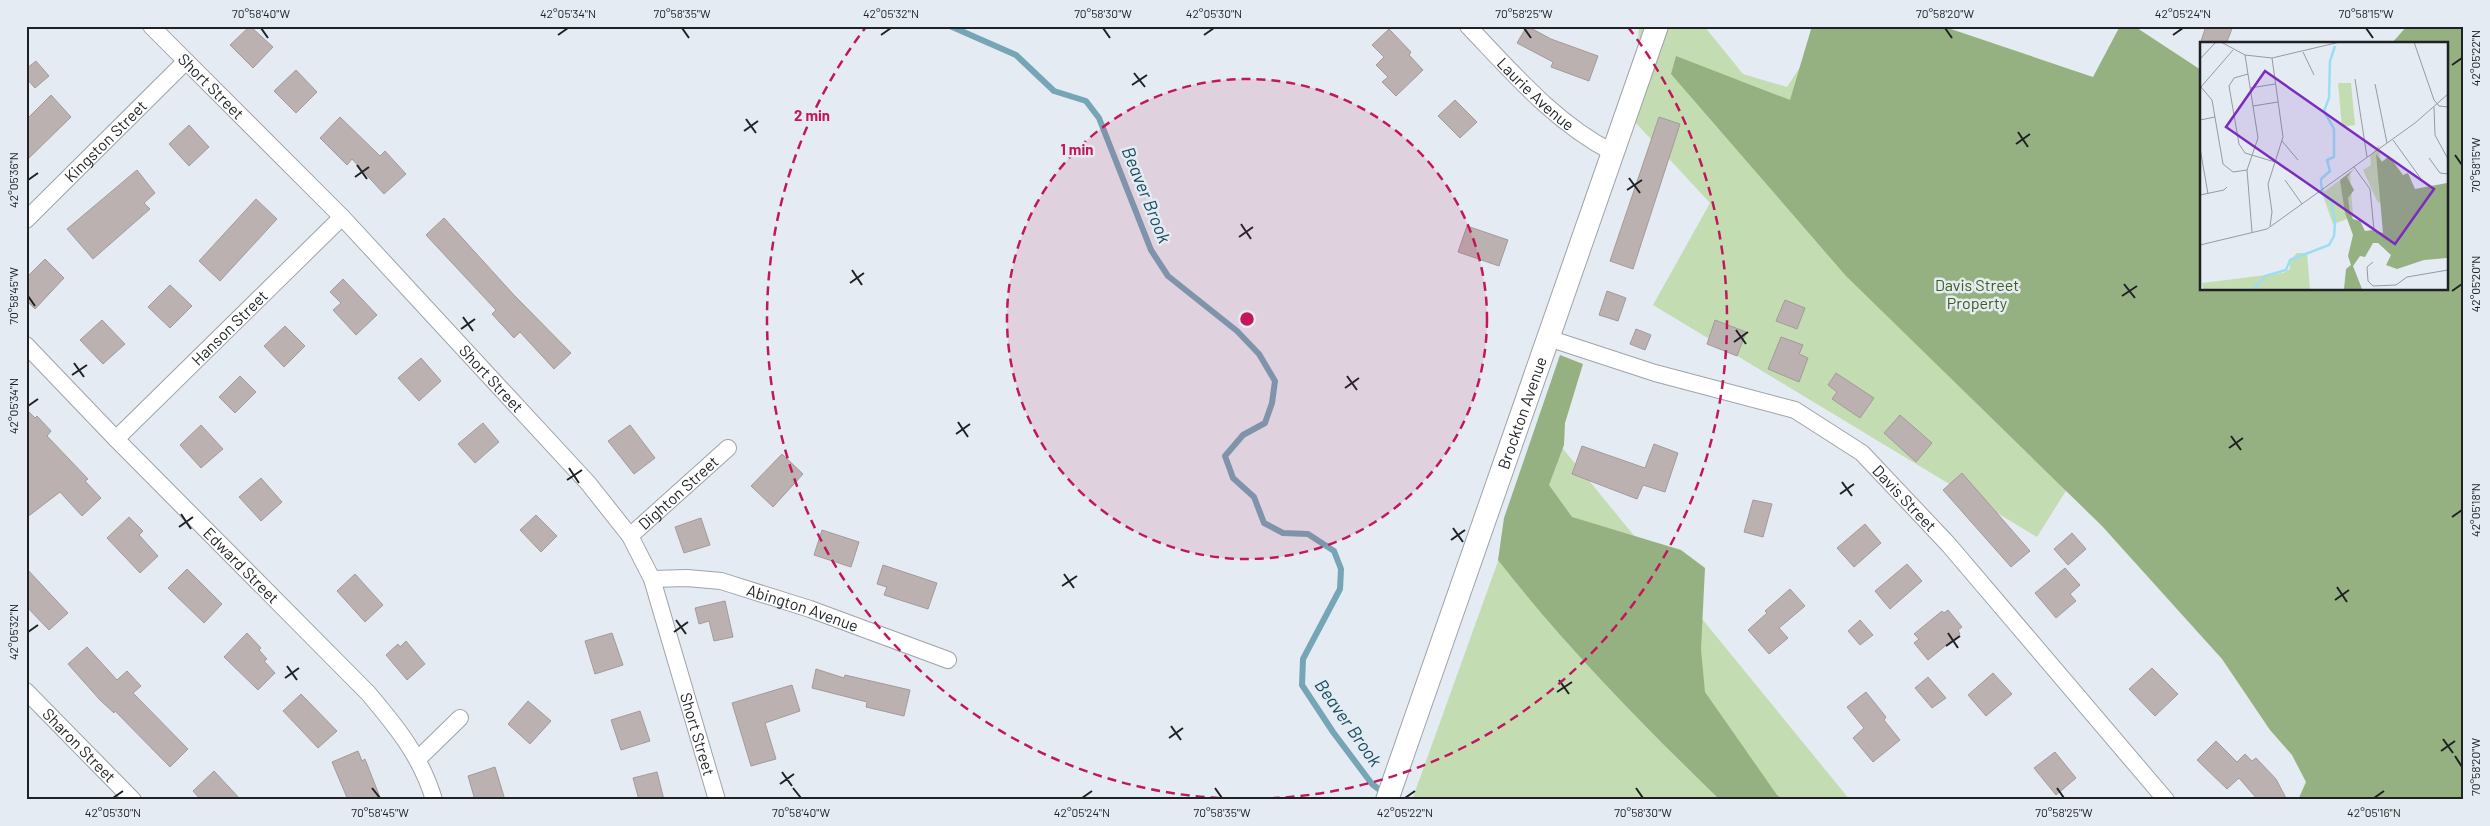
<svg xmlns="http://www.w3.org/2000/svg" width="2490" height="826" viewBox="0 0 2490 826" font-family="Barlow,sans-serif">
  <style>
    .green { fill: #c4dcb2 }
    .forest { fill: #96b181 }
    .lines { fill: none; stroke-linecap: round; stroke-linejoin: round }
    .stream { stroke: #76a5b6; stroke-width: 6 }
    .building { fill: #bbb1b0; stroke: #a49a99 }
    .minor-casing { stroke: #9da4aa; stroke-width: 18 }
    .secondary-casing { stroke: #9da4aa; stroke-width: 24 }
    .minor { stroke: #fff; stroke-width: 16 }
    .secondary { stroke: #fff; stroke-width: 22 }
    .ticks { fill: none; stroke: #1f2224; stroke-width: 2 }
    .ring { fill: none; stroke: #c2185b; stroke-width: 2.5; stroke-dasharray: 9 6 }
    .labels { text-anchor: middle; stroke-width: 5; stroke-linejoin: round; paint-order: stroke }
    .street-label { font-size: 16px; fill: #1f2224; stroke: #e4ebf2 }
    .park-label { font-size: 16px; fill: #3c5e1a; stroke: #e4ebf2 }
    .water-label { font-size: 18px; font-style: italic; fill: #134b5c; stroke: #e4ebf2 }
    .inset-river { fill: none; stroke: #9bddf5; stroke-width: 2.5 }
    .inset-road { fill: none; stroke: #959ba0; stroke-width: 1 }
    .view { fill: #7b2cbf; fill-opacity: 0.15; stroke: #7b2cbf; stroke-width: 2.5 }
    .inset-edge { fill: none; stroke: #1f2224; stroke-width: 2.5 }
    .centre { fill: #c2185b; stroke: #e4ebf2; stroke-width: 2.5 }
    .ring-label { font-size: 15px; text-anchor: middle; font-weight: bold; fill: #c2185b; stroke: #e4ebf2; stroke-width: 5; stroke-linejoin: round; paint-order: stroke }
    .neatline { fill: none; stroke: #1f2224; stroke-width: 2 }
    .ticks-label { font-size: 12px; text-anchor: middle; fill: #1f2224 }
  </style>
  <rect width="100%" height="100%" fill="#e4ebf2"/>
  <path class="green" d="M1639 26H1704L1743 74 1787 87 1827 26 2201 275 2037 537 1653 305 1710 203 1635 122Z
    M1546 428 1850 800H1412Z"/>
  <path class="forest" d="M1812 26H1942L2093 77 2120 26H2134L2201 70V289H2446V44H2391L2407 26H2464V800H2298L2306 782 2292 755 2270 730 2222 659 2102 526 1846 276 1671 74 1676 56 1790 100Z
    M1560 355 1583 364 1565 423 1564 445 1549 485 1572 517 1681 550 1705 568 1701 649 1705 692 1777 795 1784 800H1720C1642 724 1565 646 1498 560L1504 518Z"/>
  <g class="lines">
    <path class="stream" d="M950 26 1016 55 1054 91 1086 101 1099 118 1151 250 1168 276 1237 331 1259 354 1275 381 1272 403 1265 423 1243 435 1225 456 1233 478 1254 497 1264 523 1283 533 1308 534 1334 551 1341 569 1340 589 1303 659 1302 685 1333 732 1372 784 1385 794"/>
  </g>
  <path class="building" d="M250 26 273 47 253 68 230 45Z
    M1527 26 1551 39 1598 56 1589 81 1551 67 1553 62 1517 43Z
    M2206 26H2233L2226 44H2200Z
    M1389 29 1411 52 1409 55 1423 70 1396 96 1382 82 1388 77 1376 65 1384 57 1372 45Z
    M36 61 49 76 35 88 26 78V69Z
    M296 70 317 92 296 113 274 91Z
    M51 95 71 117 26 161V120Z
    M1455 100 1477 122 1460 138 1438 116Z
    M340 117 380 156 385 151 406 174 384 194 352 159 347 165 320 138Z
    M1659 117 1680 124 1633 269 1610 261Z
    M189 125 209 147 189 166 169 144Z
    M137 170 155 193 144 203 150 209 93 259 67 229Z
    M256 199 277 219 220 281 199 261Z
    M444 218 513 294 571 353 554 369 520 332 514 338 492 314 496 310 426 235Z
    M1467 226 1508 240 1499 266 1458 252Z
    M45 259 64 278 35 309 26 300V278Z
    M343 279 377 315 356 335 333 310 341 303 330 292Z
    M170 285 192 306 170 328 148 307Z
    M1607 291 1626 298 1618 321 1599 315Z
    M1785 300 1805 308 1797 329 1776 321Z
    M102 320 125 344 103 364 80 340Z
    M1715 320 1746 332 1737 356 1707 344Z
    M285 326 305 346 284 367 264 346Z
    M1636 329 1651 335 1645 350 1630 344Z
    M1781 337 1803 345 1799 354 1808 358 1799 382 1768 369Z
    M421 358 441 381 419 401 398 378Z
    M1836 373 1874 398 1860 418 1832 399 1837 392 1828 385Z
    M240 376 256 392 235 413 219 397Z
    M26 409 35 418 37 416 51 431 47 436 88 479 85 481 101 498 82 516 60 492 26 518Z
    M1900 415 1932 443 1916 462 1884 433Z
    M483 423 499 442 475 463 458 444Z
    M201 425 223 449 201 468 180 445Z
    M630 425 655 458 634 474 608 441Z
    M1654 444 1678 453 1665 492 1643 485 1637 499 1572 474 1582 446 1645 468Z
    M782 454 803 474 773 507 751 486Z
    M1962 473 2030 551 2011 567 1943 490Z
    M261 478 282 502 261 521 239 497Z
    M1753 500 1772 504 1763 537 1744 532Z
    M536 515 557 536 541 552 520 530Z
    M129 517 143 531 139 535 158 556 140 573 107 538Z
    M701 518 710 545 684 553 675 527Z
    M1865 524 1881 543 1854 567 1837 548Z
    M822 530 859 542 851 567 814 555Z
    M2072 533 2086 549 2068 565 2054 549Z
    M1907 564 1922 581 1890 609 1875 591Z
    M883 565 937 583 928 609 884 595 887 587 877 584Z
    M26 568 68 613 49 630 26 606Z
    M2065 568 2080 585 2070 594 2076 601 2056 618 2035 593Z
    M187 569 222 604 204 623 168 588Z
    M355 574 383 605 365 622 337 591Z
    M1790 589 1805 606 1779 628 1788 638 1769 654 1748 630 1767 613 1765 611Z
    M725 601 733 637 714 641 709 621 699 624 695 608Z
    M1948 610 1962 627 1958 630 1960 634 1928 660 1914 643 1919 639 1914 634 1942 611 1944 613Z
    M1860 620 1873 635 1860 645 1848 631Z
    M247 633 261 648 259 650 267 659 264 661 275 673 258 690 224 657Z
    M612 633 623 665 595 674 585 641Z
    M406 641 425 664 407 680 386 655 398 644 400 647Z
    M87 647 117 680 127 671 141 686 133 693 188 749 170 767 115 711 114 713 100 700 68 664Z
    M2152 668 2178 694 2155 716 2129 689Z
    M816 669 844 678 845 675 910 690 904 716 866 707 867 702 812 688Z
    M1993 673 2012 694 1986 716 1968 695Z
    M1928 677 1946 698 1932 708 1915 688Z
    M792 685 800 711 765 723 776 759 751 766 732 703Z
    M1866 692 1886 717 1884 720 1900 740 1873 762 1853 738 1864 728 1847 707Z
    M301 694 337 731 318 748 283 711Z
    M528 701 551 721 530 744 508 724Z
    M640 711 650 741 621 750 611 720Z
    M2216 741 2237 762 2245 754 2252 761 2256 758 2276 779 2287 800H2258L2239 778 2227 789 2197 760Z
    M358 751 362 761 365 759 381 800H348L332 762Z
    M2055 752 2076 778 2056 795 2034 768Z
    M495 767 505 800H475L468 776Z
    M214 771 241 800H201L193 791Z
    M657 772 664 800H639L633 778Z"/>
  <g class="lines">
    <defs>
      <g id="minor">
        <path id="s1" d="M151 26 342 217 588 483 630 536 652 579 717 800"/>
        <path id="s2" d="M1468 26C1512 72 1555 123 1612 152"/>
        <path id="s3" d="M26 220 185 62"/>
        <path id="s4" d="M1548 338 1655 373 1795 410 1862 453 1948 544 2166 800"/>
        <path id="s5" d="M26 345 116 439 368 693C396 726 422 758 434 800"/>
        <path id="s6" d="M116 439 342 217"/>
        <path id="s7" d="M630 536 728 448"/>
        <path id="s8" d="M652 579 687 578 721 581 810 609 948 660"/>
        <path id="s9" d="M26 691 133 800"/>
        <path d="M418 759 460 718"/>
      </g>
      <g id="secondary">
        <path id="s10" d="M1387 800 1657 26"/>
      </g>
    </defs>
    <use href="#minor" class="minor-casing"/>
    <use href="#secondary" class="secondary-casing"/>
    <use href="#minor" class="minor"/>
    <use href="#secondary" class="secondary"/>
  </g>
  <path class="ticks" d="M261 28 268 38M682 28 689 38M1103 28 1110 38M1524 28 1531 38M1945 28 1952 38M2366 28 2373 38M558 35 568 28M881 35 891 28M1204 35 1214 28M2173 35 2183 28M2452 65 2462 58M1134 73 1145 87M1132 85 1147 75M746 119 756 133M744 131 758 121M2018 132 2028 147M2016 144 2030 134M2455 155 2462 165M357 165 367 179M355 177 369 167M1629 178 1640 193M28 180 38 173M1627 190 1642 180M1241 224 1251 239M1239 237 1253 227M852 270 862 285M850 283 864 273M2124 284 2135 298M2452 291 2462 284M28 296 35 306M2122 296 2137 286M463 317 473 331M461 329 475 319M1736 330 1746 344M1734 342 1748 332M74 363 84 377M72 375 87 365M1347 376 1357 390M1345 388 1359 378M28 406 38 399M958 422 968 437M956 434 970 424M2231 436 2241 450M2229 448 2243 438M569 468 579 483M567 480 582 470M1842 482 1852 496M1840 494 1854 484M181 514 191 529M2452 517 2462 510M179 527 193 517M1453 528 1463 542M1451 540 1465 530M1064 574 1074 588M1062 586 1077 576M2337 587 2347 602M2335 600 2349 590M676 620 686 634M28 632 38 625M674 632 688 622M1948 633 1958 648M1946 646 1960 636M287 666 297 680M285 678 299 668M1559 680 1569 694M1557 692 1572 682M1171 726 1181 740M1169 738 1183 728M2443 739 2453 753M2441 751 2455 741M2455 756 2462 767M782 772 792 786M780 784 794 774M372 788 380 798M793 788 801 798M1215 788 1222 798M1636 788 1643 798M2057 788 2064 798M113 798 123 791M1082 798 1092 791M1405 798 1415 791M2374 798 2384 791"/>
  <circle cx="1247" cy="319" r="240" fill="#c2185b" fill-opacity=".12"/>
  <g class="ring">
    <circle cx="1247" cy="319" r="240"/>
    <path d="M1628 27A480 480 0 1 1 866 27"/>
  </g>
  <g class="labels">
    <g class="street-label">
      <text dy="6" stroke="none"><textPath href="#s1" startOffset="85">Short Street</textPath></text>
      <text dy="6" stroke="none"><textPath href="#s2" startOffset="96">Laurie Avenue</textPath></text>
      <text dy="6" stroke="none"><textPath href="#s3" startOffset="112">Kingston Street</textPath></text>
      <text dy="6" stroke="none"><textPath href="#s6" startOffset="159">Hanson Street</textPath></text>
      <text dy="6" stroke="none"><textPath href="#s1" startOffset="490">Short Street</textPath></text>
      <text dy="6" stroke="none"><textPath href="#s10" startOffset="410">Brockton Avenue</textPath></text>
      <text dy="6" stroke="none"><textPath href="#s7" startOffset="65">Dighton Street</textPath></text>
      <text dy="6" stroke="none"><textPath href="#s4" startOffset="399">Davis Street</textPath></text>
      <text dy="6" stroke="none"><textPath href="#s5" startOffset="308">Edward Street</textPath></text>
      <text dy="6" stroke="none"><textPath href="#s8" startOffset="155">Abington Avenue</textPath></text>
      <text dy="6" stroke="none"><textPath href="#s1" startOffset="910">Short Street</textPath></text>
      <text dy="6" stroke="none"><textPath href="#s9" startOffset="76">Sharon Street</textPath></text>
    </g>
    <g class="park-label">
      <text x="1977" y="291">Davis Street<tspan x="1977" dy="18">Property</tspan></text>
    </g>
    <g class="water-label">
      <text transform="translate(1146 195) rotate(68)" y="6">Beaver Brook</text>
      <text transform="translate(1348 723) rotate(55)" y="6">Beaver Brook</text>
    </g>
  </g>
  <g transform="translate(2200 42)">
    <rect width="248" height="248" fill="#e4ebf2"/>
    <path d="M138 41H151L155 83 142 85ZM179 103 180 116 182 119 189 116 205 150 178 161 163 128 171 123 170 114ZM150 131 153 175 133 182 122 151ZM97 211H107L110 247H3L2 241 83 231 90 227 89 219Z" fill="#c4dcb2"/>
    <path d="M176 112 182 120 189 114 203 133 208 131 215 147 247 141V216L224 218 197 227 186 223 191 213 178 201H173L165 215 160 214 153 224 162 247H174H144L146 227 151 223 148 214 153 193 145 171 140 138 154 127 147 135 154 148 148 156 150 171 153 177 160 179 165 189 172 188 183 191Z" fill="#96b181"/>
    <path class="inset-river" d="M54 247 65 234 86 228 90 218 129 203 134 194 135 180 131 159 123 152 121 141V137L130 129 127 118 134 115V87L124 69 129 56 130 19 135 4"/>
    <path class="inset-road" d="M21 0 45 13 72 16 140 0M214 0 234 58 239 64 248 65M103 10 114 33M45 13 58 96 47 128 52 190M0 17 16 0M48 32 34 36 29 44 39 102 45 111 75 120M155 37 167 115M175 42 187 101M1 45 12 58 23 122 33 130 47 128M1 45 33 8M50 46 75 42M53 64 78 60M234 65 235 93 248 117M0 78 15 75M193 98 224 141M82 99 98 118M0 106 8 152M229 116 240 131 248 132M154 125 170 147 174 188M85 138 102 162M0 153 24 148 27 145M70 184 72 170 68 142 83 95 72 16M0 203 67 187 215 81 248 52M173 220 167 225 168 239 173 244 196 243 207 235 248 228"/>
    <path class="view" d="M65 29 234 147 195 202 26 85Z"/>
    <rect width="248" height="248" class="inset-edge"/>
  </g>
  <circle cx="1247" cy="319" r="8" class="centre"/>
  <g class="ring-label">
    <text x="812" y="121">2 min</text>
    <text x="1077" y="155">1 min</text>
  </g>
  <rect width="2490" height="826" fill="none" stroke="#e4ebf2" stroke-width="55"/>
  <rect x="28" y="28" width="2434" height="770" class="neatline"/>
  <g class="ticks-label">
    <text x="261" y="18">70°58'40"W</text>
    <text x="568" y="18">42°05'34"N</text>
    <text x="682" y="18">70°58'35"W</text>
    <text x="891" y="18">42°05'32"N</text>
    <text x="1103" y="18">70°58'30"W</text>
    <text x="1214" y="18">42°05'30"N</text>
    <text x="1524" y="18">70°58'25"W</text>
    <text x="1945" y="18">70°58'20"W</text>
    <text x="2183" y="18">42°05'24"N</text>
    <text x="2366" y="18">70°58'15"W</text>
    <text transform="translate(2476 58) rotate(-90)" y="4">42°05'22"N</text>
    <text transform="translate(2476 165) rotate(-90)" y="4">70°58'15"W</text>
    <text transform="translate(14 180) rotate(-90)" y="4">42°05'36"N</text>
    <text transform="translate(2476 284) rotate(-90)" y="4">42°05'20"N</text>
    <text transform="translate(14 296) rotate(-90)" y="4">70°58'45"W</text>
    <text transform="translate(14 406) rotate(-90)" y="4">42°05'34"N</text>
    <text transform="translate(2476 510) rotate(-90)" y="4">42°05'18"N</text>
    <text transform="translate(14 632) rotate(-90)" y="4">42°05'32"N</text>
    <text transform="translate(2476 767) rotate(-90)" y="4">70°58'20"W</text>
    <text x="113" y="817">42°05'30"N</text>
    <text x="380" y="817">70°58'45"W</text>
    <text x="801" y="817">70°58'40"W</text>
    <text x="1082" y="817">42°05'24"N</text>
    <text x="1222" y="817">70°58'35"W</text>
    <text x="1405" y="817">42°05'22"N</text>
    <text x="1643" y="817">70°58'30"W</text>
    <text x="2064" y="817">70°58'25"W</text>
    <text x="2374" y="817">42°05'16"N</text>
  </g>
</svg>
